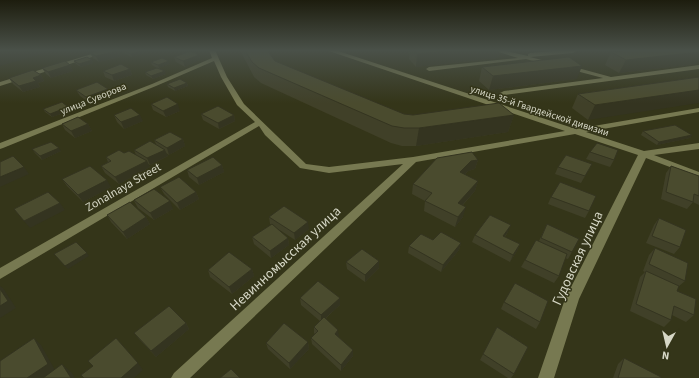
<svg xmlns="http://www.w3.org/2000/svg" width="699" height="378" viewBox="0 0 699 378" font-family="'Source Sans 3',sans-serif">
  <style>
    .lines { fill: none; stroke-linecap: round; stroke-linejoin: round }
    .minor { fill: #777951; fill-rule: evenodd }
    .wall { fill: #404028 }
    .shaded-wall { fill: #343420 }
    .building { fill: #4a4b2e; stroke: #343420 }
    .labels { text-anchor: middle; stroke-width: 3; stroke-linejoin: round; paint-order: stroke }
    .far-street-label { font-size: 10px; fill: #d6d7c6; stroke: #343519 }
    .street-label { font-size: 12px; fill: #d6d7c6; stroke: #343519 }
    .near-street-label { font-size: 14px; fill: #d6d7c6; stroke: #343519 }
  </style>
  <rect width="100%" height="100%" fill="#343519"/>
  <g class="lines">
    <path class="minor" d="M105 50H114L0 86V82Z
      M209 50H215L227 77 244 104 306 164 329 167 413 157 565 131 326 50H335L576 129 699 108V112L586 132 644 151 699 143V149L654 155 699 172V178L646 158 579 299 554 378H538L565 299 638 155 575 134 416 162 190 378H171L174 373 403 164 329 173 300 168 265 135 259 126 0 279V268L255 122 237 105 221 77 214 61 156 86 3 148 0 149V143L152 84 212 58Z
      M492 50H502L528 56V54L530 53 565 50 576 51 573 53 530 57 554 63V65L552 66 526 59 429 71 426 69 429 67 518 58Z
      M567 65 611 77 699 65V69L504 95 500 93 504 91 603 78 565 68V66Z"/>
  </g>
  <path class="wall" d="M123 50 146 52 132 57 124 53Z
    M240 50H267L275 61 404 114 413 115H514L508 132 416 146H402L391 143 261 83 254 77Z
    M410 50H500L498 58 416 67 409 59Z
    M699 50V60L696 64 619 73 605 65 611 52Z
    M117 51 120 57 99 62 93 58 90 53Z
    M199 55 200 60 185 67 176 62 174 57Z
    M92 60 93 63 81 67 76 64 74 61Z
    M151 62 170 64 159 68 166 74 153 79 146 75 145 72 157 68 152 65Z
    M70 65 73 71 51 78 46 74 42 68Z
    M482 67 577 79 489 90 479 81Z
    M130 69 132 75 114 81 105 77 103 71Z
    M41 75 44 81 38 83 40 87 23 92 13 84 9 78Z
    M699 77 588 120 572 108 578 94Z
    M187 83 188 86 175 91 168 87 167 84Z
    M108 89 111 95 90 103 80 96 76 90Z
    M151 104 180 111 166 117 153 110Z
    M68 107 70 111 52 117 45 112 43 109Z
    M201 114 234 115 235 121 219 129 203 120Z
    M114 115 143 121 124 129 117 122Z
    M62 124H88L92 131 75 138 65 130Z
    M643 131 692 135 690 138 657 145 641 135Z
    M183 139 185 146 169 155 166 153 168 156 150 165 148 164 150 167 119 184 105 173 101 166 108 162 106 157 124 153 136 155 134 150 156 144 154 140Z
    M32 149 61 151 42 160 35 153Z
    M590 152 614 160 610 167 586 159Z
    M478 160 475 169 468 171 465 175 478 181 475 191 463 205V217L455 227 424 211 425 201 412 194 413 184Z
    M592 164 581 183 555 174 558 167Z
    M222 165 224 172 199 185 189 177 187 170Z
    M671 166 699 176V205L693 202 687 209 661 199 666 173Z
    M62 179 111 187 83 202 67 186Z
    M160 187 196 192 199 199 180 210 164 194Z
    M551 197 589 211 585 218 548 204Z
    M134 201 173 209 154 220 138 208Z
    M107 215 146 217 150 224 127 239 111 222Z
    M269 217 309 229 295 240 275 227 288 238 289 245 271 258 254 244 252 237 272 225 270 224Z
    M659 218 680 247 674 254 646 243 654 225Z
    M547 224 572 252 568 259 565 258 559 276 554 283 521 267 525 260 539 241Z
    M508 232 505 237 520 244 517 251 510 262 472 242 475 235Z
    M433 240 461 243 459 250 441 272 408 253 409 246Z
    M655 248 685 281 678 287 677 291 694 315 686 322 672 315 671 320 664 327 630 311 640 277 645 272 643 271 649 255Z
    M379 261V268L365 282 347 269 346 262Z
    M252 269 254 276 232 294 210 277 208 270Z
    M300 298H340V305L326 318 339 336 338 337 353 356 341 371 312 344 311 338 315 334 314 333V327L320 321 301 305Z
    M504 302 540 322 536 329 501 309Z
    M186 323 189 329 156 357 139 339 134 333Z
    M497 327 514 374 511 378H508L480 360Z
    M308 342 309 349 290 369 268 349 266 343Z
    M624 358 661 378H613L618 364Z"/>
  <path class="shaded-wall" d="M3 50H56L0 66V51Z
    M143 50H145L146 52 132 57 131 54Z
    M454 50H500L498 58 416 67 417 54Z
    M117 51 120 57 99 62 96 56Z
    M699 52V60L696 64 619 73 626 60Z
    M199 55 200 60 185 67 183 61Z
    M92 60 93 63 81 67 79 64Z
    M169 61 170 64 159 68 158 65Z
    M70 65 73 71 51 78 48 72Z
    M582 66 577 79 489 90 493 76Z
    M130 69 132 75 114 81 112 75Z
    M165 71 166 74 153 79 151 76Z
    M41 75 44 81 38 83 40 87 23 92 19 86 33 78Z
    M187 83 188 86 175 91 174 88Z
    M108 89 111 95 90 103 86 97Z
    M699 90V103L588 120 595 105Z
    M178 104 180 111 166 117 163 111Z
    M68 107 70 111 52 117 50 114Z
    M140 115 143 121 124 129 121 122Z
    M234 115 235 121 219 129 218 123Z
    M514 115 508 132 416 146 419 128Z
    M88 124 92 131 75 138 71 131Z
    M692 135 690 138 657 145 659 142Z
    M183 139 185 146 169 155 167 148Z
    M59 148 61 151 42 160 40 156Z
    M165 150 168 156 150 165 147 158Z
    M478 160 475 169 468 171 458 182 460 172 471 161Z
    M147 161 150 167 119 184 115 177Z
    M222 165 224 172 199 185 197 178Z
    M24 167 29 174 0 187V177Z
    M107 180 111 187 83 202 78 195Z
    M478 181 475 191 455 213 458 203Z
    M196 192 199 199 180 210 177 203Z
    M170 201 173 209 154 220 150 213Z
    M60 203 65 210 30 228 24 221Z
    M466 207 463 217 455 227 458 217Z
    M146 217 150 224 127 239 123 232Z
    M308 222 309 229 295 240 294 233Z
    M511 225 508 232 500 243 503 236Z
    M288 238 289 245 271 258 270 251Z
    M461 243 459 250 441 272 443 265Z
    M520 244 517 251 510 262 513 255Z
    M87 253 89 256 68 269 65 266Z
    M379 261V268L365 282V275Z
    M252 269 254 276 232 294 229 287Z
    M0 286 3 288 16 308 0 318Z
    M340 298V305L321 322V315Z
    M186 323 189 329 156 357 151 351Z
    M338 330 339 336 336 341 335 334Z
    M34 338 41 345 55 370 43 378H27Z
    M308 342 309 349 290 369 289 363Z
    M353 350V356L341 371V365Z
    M138 363 143 370 134 378H121Z
    M62 364 72 373 75 378H71Z"/>
  <path class="building" d="M99 50H115L117 51 96 56 90 53Z
    M123 50H143L131 54Z
    M245 50H267L275 61 404 114 413 115 499 103 514 115 419 128H404L392 126 259 68 252 62Z
    M414 50H454L417 54Z
    M634 50H699V52L626 60 611 52Z
    M191 51 199 55 183 61 174 57Z
    M87 57 92 60 79 64 74 61Z
    M569 57 582 66 493 76 482 67Z
    M162 58 169 61 158 65 151 62Z
    M65 61 70 65 48 72 42 68Z
    M121 64 130 69 112 75 103 71Z
    M157 68 165 71 151 76 145 72Z
    M33 70 41 75 33 78 36 81 19 86 9 78Z
    M699 77V90L595 105 578 94Z
    M180 79 187 83 174 88 167 84Z
    M97 82 108 89 86 97 76 90Z
    M167 97 178 104 163 111 151 104Z
    M62 102 68 107 50 114 43 109Z
    M218 106 234 115 218 123 201 114Z
    M131 108 140 115 121 122 114 115Z
    M78 117 88 124 71 131 62 124Z
    M675 125 692 135 659 142 643 131Z
    M170 132 183 139 167 148 154 140Z
    M150 141 165 150 147 158 134 150Z
    M51 142 59 148 40 156 32 149Z
    M597 143 618 150 614 160 590 152Z
    M119 150 124 153 129 151 147 161 115 177 101 166 111 161 106 157Z
    M472 152 478 160 471 161 460 172 478 181 458 203 466 207 458 217 425 201 432 193 413 184 437 158Z
    M566 155 592 164 585 176 558 167Z
    M13 156 24 167 0 177V162Z
    M213 157 222 165 197 178 187 170Z
    M90 166 107 180 78 195 62 179Z
    M671 166 699 176V196L694 194 693 202 666 192Z
    M179 177 196 192 177 203 160 187Z
    M560 182 596 196 589 211 551 197Z
    M154 189 170 201 150 213 134 200Z
    M48 192 60 203 24 221 14 209Z
    M130 202 146 217 123 232 107 215Z
    M284 206 308 222 294 233 269 217Z
    M490 215 511 225 503 236 520 244 513 255 475 235Z
    M659 218 686 230 680 247 652 236Z
    M272 224 288 238 270 251 252 237Z
    M547 224 579 239 572 252 541 238Z
    M441 232 461 243 443 265 409 246 421 234 433 240Z
    M536 240 567 254 559 276 525 260Z
    M76 242 87 253 65 266 54 254Z
    M655 248 688 263 685 281 649 264Z
    M362 249 379 261 365 275 346 262Z
    M229 252 252 269 229 287 208 270Z
    M646 271 679 286 677 291 696 299 694 315 674 306 671 320 636 304Z
    M318 281 340 298 321 315 300 298Z
    M515 283 548 301 540 322 504 302Z
    M0 289 8 301 0 306Z
    M169 306 186 323 151 351 134 333Z
    M324 317 338 330 335 334 353 350 341 365 311 338 318 331 314 327Z
    M284 323 308 342 289 363 266 343Z
    M497 327 528 347 514 374 483 354Z
    M34 338 48 364 27 378H0V361Z
    M116 338 138 363 121 378H84L81 375 93 366 88 361Z
    M624 358 661 377V378H618Z
    M62 364 71 378H43Z
    M231 369 240 378H220Z"/>
  <linearGradient id="sky" x2="0" y2="1"><stop stop-color="#1d1d0e"/><stop offset="0.49" stop-color="#4a5149"/><stop offset="1" stop-color="#4a5149" stop-opacity="0"/></linearGradient>
  <rect width="699" height="103" fill="url(#sky)"/>
  <g class="labels">
    <g class="far-street-label">
      <text transform="translate(93 98) rotate(-22)" y="4">улица Суворова</text>
      <text transform="translate(540 110) rotate(18)" y="4">улица 35-й Гвардейской дивизии</text>
    </g>
    <g class="street-label">
      <text transform="translate(123 187) rotate(-30)" y="4">Zonalnaya Street</text>
    </g>
    <g class="near-street-label">
      <text transform="translate(285 258) rotate(-43)" y="5">Невинномысская улица</text>
      <text transform="translate(577 258) rotate(-65)" y="5">Гудовская улица</text>
    </g>
  </g>
  <g transform="translate(667 346) rotate(188)" stroke="#343519" stroke-width="3" paint-order="stroke">
  <path d="M0-3L7 15L0 10L-7 15Z" fill="#d6d7c6"/>
  <text y="-6" font-size="11" font-weight="bold" text-anchor="middle" fill="#d6d7c6">N</text>
  </g>
</svg>
